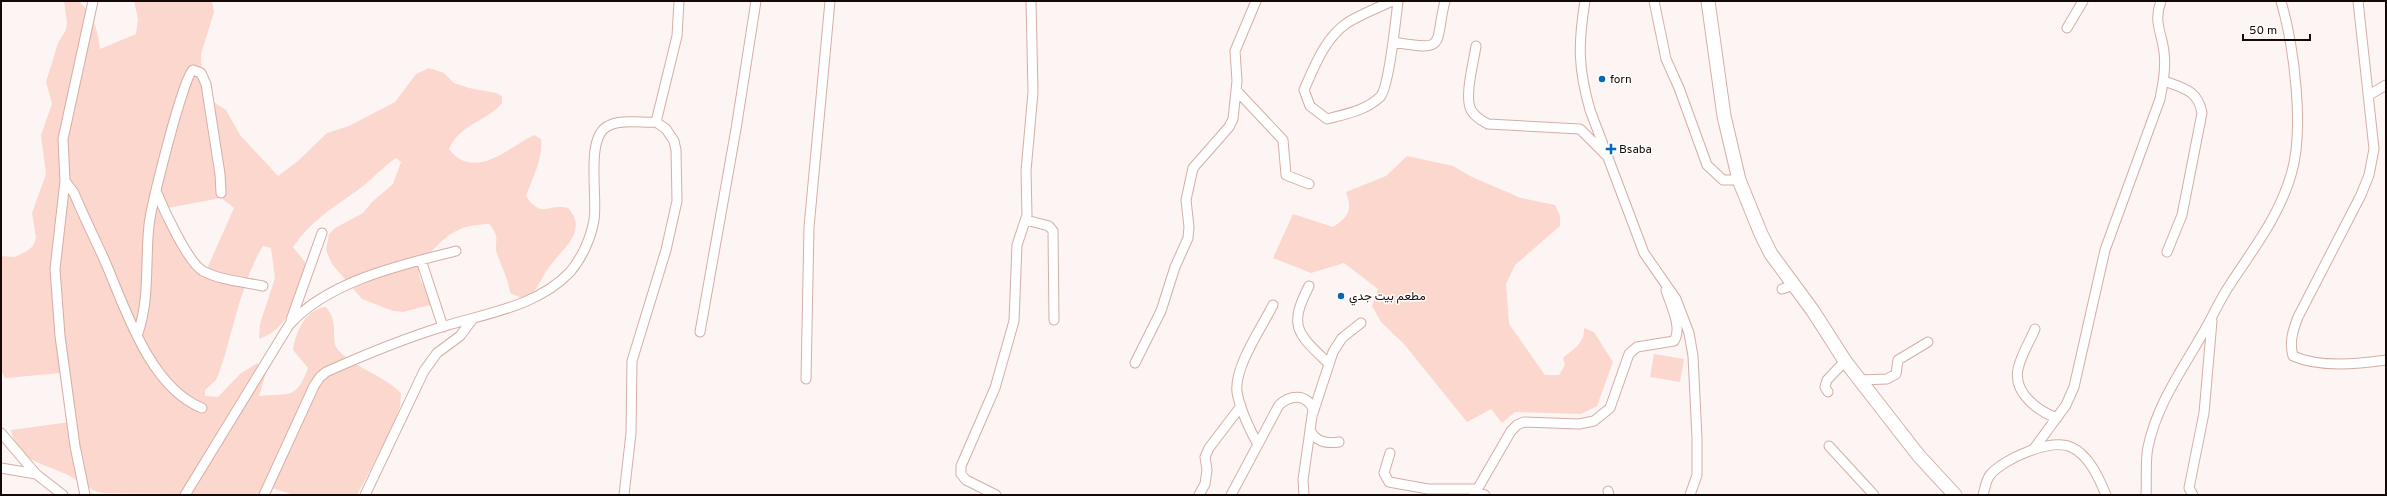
<svg xmlns="http://www.w3.org/2000/svg" width="2387" height="496" viewBox="0 0 2387 496" font-family="Overpass,Vazirmatn,sans-serif">
  <style>
    .green { fill: #fbd7ce; fill-rule: evenodd }
    .lines { fill: none; stroke-linecap: round; stroke-linejoin: round }
    .street-casing { stroke: #d3aea5; stroke-width: 11 }
    .secondary-casing { stroke: #d3aea5; stroke-width: 15 }
    .street { stroke: #fff; stroke-width: 9 }
    .secondary { stroke: #fff; stroke-width: 13 }
    .poi-dot { fill: #0667b4; stroke: #fff; stroke-width: 1.5 }
    .labels { text-anchor: middle; stroke-width: 3; stroke-linejoin: round; paint-order: stroke }
    .poi-label { font-size: 12px; fill: #150906; stroke: #fff; text-anchor: start }
  </style>
  <rect width="100%" height="100%" fill="#fdf5f3"/>
  <path class="green" d="M64 1H79C95 19 97 27 100 49L136 34 138 19 134 1H212L214 12 201 54 202 83 212 101 226 110 240 135 278 176 298 161 327 133 349 126 395 102 416 74 429 68 444 73 454 83 469 88 496 93 502 96V103C486 122 460 124 449 149 474 182 509 147 534 135L541 139C543 160 533 176 526 196 542 220 548 203 568 208 590 232 560 250 547 270 540 281 536 292 526 300L510 293C508 278 502 268 497 254 493 243 502 238 489 224 461 225 449 232 430 253 425 258 419 266 419 274 420 286 432 293 430 305L403 312 393 311 362 299 332 264 326 250 329 234 335 228 363 213 372 202 393 184 401 162 396 158C381 168 370 182 355 192 332 208 309 223 293 247L305 262V267C295 296 291 328 259 339L260 324 275 278 271 248 263 246C240 284 234 331 219 373L216 380 205 390V396L218 397 240 374 257 363 265 376 259 396C290 393 296 400 308 368L293 350C296 332 305 309 326 307 329 311 332 315 333 321 336 331 331 343 339 351 357 369 383 375 401 393L400 407 391 431 357 495H294L272 488 257 495 102 493C88 490 78 480 66 474 49 467 33 462 17 451L11 430 70 422 62 373 5 378 1 370V256L15 257 27 251 33 246 36 238 32 213 46 174 41 135 52 104 46 82 58 43 66 30 67 22ZM221 198 234 208 206 271 199 267 168 208Z
    M1407 156 1453 166 1472 177 1521 198 1555 205 1560 216V226L1515 265 1506 284 1509 324 1545 375H1559L1565 365 1563 358C1574 349 1585 343 1584 328L1594 332 1613 362 1597 406 1581 414 1515 412 1502 423 1491 409 1467 422 1404 344 1381 322 1372 306 1378 289 1344 263 1311 273 1273 258 1293 214 1333 227C1348 217 1353 211 1346 192L1386 176Z
    M1654 354 1684 359 1680 382 1650 377Z"/>
  <g class="lines">
    <defs>
      <path id="street" d="M1392 1C1378 8 1361 14 1347 23 1325 38 1314 67 1304 90L1310 106 1327 119C1346 114 1365 111 1380 97 1389 88 1396 17 1398 1
        M1585 1C1578 44 1578 68 1590 110L1644 253 1676 299 1689 333 1693 356 1697 438V475L1690 495
        M1654 1 1666 59 1679 88 1707 165 1723 180H1739
        M2358 1 2374 149 2369 175 2361 195 2298 317C2293 330 2289 342 2293 356 2320 368 2358 364 2386 360
        M2067 28 2083 1
        M1394 42C1448 52 1434 45 1445 1
        M1476 46C1474 61 1464 96 1471 110 1475 117 1482 121 1488 124L1580 129 1606 155
        M2164 81C2183 88 2198 90 2202 113L2182 215 2167 252
        M1236 90 1283 140 1286 175 1309 184
        M2369 95 2386 85
        M65 181 74 193C83 215 94 237 104 259 125 307 149 387 202 408
        M156 191C163 208 188 263 203 271 220 280 243 282 263 286
        M1026 220 1049 226 1053 231 1054 320
        M421 260 443 327
        M1309 286C1288 327 1297 333 1328 363
        M1782 289 1794 285
        M291 320 322 233
        M2035 329C2030 341 2021 355 2018 369 2013 393 2038 411 2057 418
        M700 332 736 129 756 1
        M138 333C150 298 145 262 149 225 151 207 183 76 193 70L201 73 206 84 220 174 221 193
        M1135 363 1161 311 1175 267 1188 238 1189 227 1186 200 1193 168 1229 127 1233 119 1237 81 1235 51 1256 1
        M806 379 809 227 830 1
        M1860 380 1887 379 1896 374 1898 360 1928 342
        M1828 392 1825 387 1827 380 1845 361
        M1313 413 1333 352 1342 338 1361 323
        M1310 430C1316 442 1326 444 1339 442
        M1 433 36 474 63 495
        M1257 443C1249 428 1240 410 1237 392 1234 367 1262 327 1273 305
        M1829 446 1874 495
        M2033 450 2066 405 2074 387 2105 250 2160 99C2163 83 2166 68 2164 52 2162 33 2153 22 2161 1
        M1390 453 1384 473 1389 482 1428 489H1477
        M1 468 36 474
        M1608 491 1609 495
        M1475 492 1485 495
        M85 495 75 446 60 336 55 269 65 181 63 139 93 1
        M185 495 289 325C328 281 401 265 456 251
        M264 495 314 386 320 377 326 372C364 355 405 338 445 326 488 313 538 306 570 272 582 258 591 238 594 220 598 197 585 137 608 126 620 119 642 123 656 122
        M365 495 424 371 437 353 460 336 472 320
        M624 495 631 433 632 361 666 250 677 201 676 150 674 141 666 129 656 122 677 36 679 1
        M996 495 966 480 961 474V466L995 388 1014 321 1017 245 1027 215 1026 171 1033 92 1031 1
        M1199 495 1205 484 1207 470 1205 457 1209 448 1241 406
        M1231 495 1279 405C1290 395 1306 393 1313 409L1303 480 1304 495
        M1474 495 1511 431 1517 425 1524 422 1579 424 1594 421 1610 408 1629 354 1637 347 1674 341C1683 328 1670 304 1666 290
        M1983 495C1985 488 1986 480 1990 475 2003 459 2051 438 2071 447 2089 455 2099 478 2106 495
        M2146 495C2147 480 2145 462 2148 447 2157 404 2182 370 2203 333 2213 316 2220 299 2231 283 2254 248 2279 216 2291 175 2305 130 2294 46 2281 1
        M2193 495 2189 488 2204 413 2212 321"/>
      <path id="secondary" d="M1708 1 1724 116 1739 180 1761 234 1771 254 1813 311 1845 361 1919 456 1955 495"/>
    </defs>
    <use href="#street" class="street-casing"/>
    <use href="#secondary" class="secondary-casing"/>
    <use href="#street" class="street"/>
    <use href="#secondary" class="secondary"/>
  </g>
  <g class="poi-dot">
    <circle cx="1602" cy="79" r="4"/>
    <path d="M1609 143h4v4h4v4h-4v4h-4v-4h-4v-4h4z"/>
    <circle cx="1341" cy="296" r="4"/>
  </g>
  <g class="labels">
    <g class="poi-label">
      <text x="1610" y="83">forn</text>
      <text x="1619" y="153">Bsaba</text>
      <text x="1349" y="300">مطعم بيت جدي</text>
    </g>
  </g>
  <rect width="2387" height="496" fill="none" stroke="#150906" stroke-width="4"/>
  <path d="M2243 34v6h67v-6" fill="none" stroke="#150906" stroke-width="2"/>
  <text x="2249" y="34" font-size="12" fill="#150906" stroke="#ffffff" stroke-width="3" paint-order="stroke">50 m</text>
</svg>
